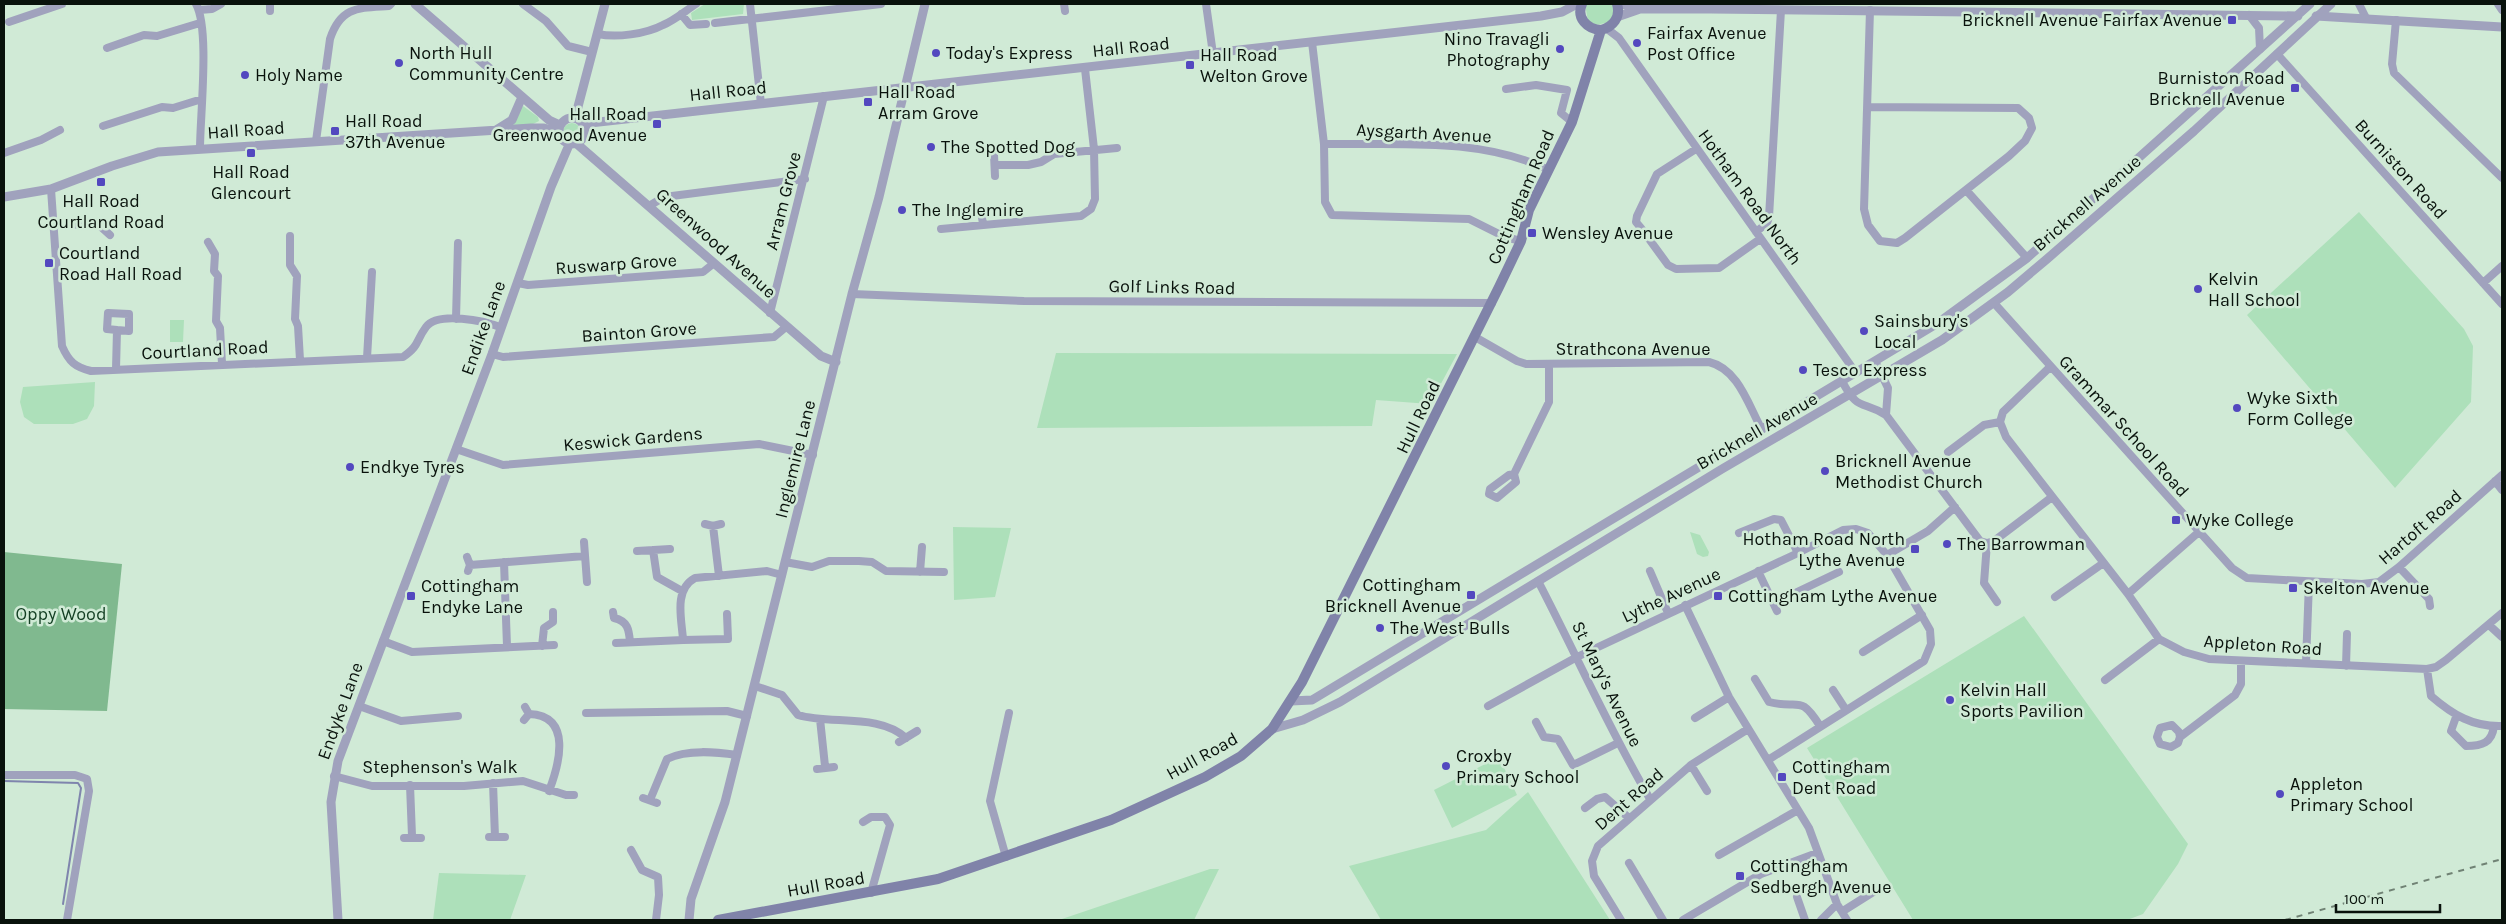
<svg xmlns="http://www.w3.org/2000/svg" width="2506" height="924" viewBox="0 0 2506 924" font-family="Karla,sans-serif">
  <style>
    .green { fill: #ade0ba }
    .forest { fill: #80b98f }
    .lines { fill: none; stroke-linecap: round; stroke-linejoin: round }
    .stream { stroke: #7f85ad; stroke-width: 2 }
    .minor { stroke: #a0a2bd; stroke-width: 8 }
    .tertiary { stroke: #a0a2bd; stroke-width: 9 }
    .secondary { stroke: #8083a9; stroke-width: 10 }
    .rail { stroke: #708274; stroke-width: 2; stroke-dasharray: 6 6; stroke-linecap: butt }
    .poi-dot { fill: #5348bf; stroke: #d0ead6; stroke-width: 2 }
    .labels { text-anchor: middle; stroke-width: 5; stroke-linejoin: round; paint-order: stroke }
    .poi-label { font-size: 18px; fill: #09120c; stroke: #d0ead6; text-anchor: start }
    .street-label { font-size: 18px; fill: #09120c; stroke: #d0ead6 }
    .park-label { font-size: 18px; fill: #133f23; stroke: #d0ead6 }
  </style>
  <rect width="100%" height="100%" fill="#d0ead6"/>
  <path class="green" d="M705 4H744L743 14 692 20 691 13Z
    M1585 4H1613L1614 13 1610 22 1596 25 1588 21Z
    M523 106 538 117 539 121 529 126 507 128Z
    M563 132a9 9 0 1 1 18 0a9 9 0 1 1-18 0Z
    M2359 212 2464 329 2473 346 2471 402 2395 488 2247 315Z
    M170 320H184L183 342H170Z
    M1056 353 1457 354 1430 404 1376 400 1372 426 1037 428Z
    M95 382 94 406 87 419 73 424H34L24 417 20 402 23 387Z
    M953 527 1011 528 995 597 954 600Z
    M1690 532 1700 535 1709 552 1708 556 1703 557 1697 554Z
    M2024 616 2188 844 2178 864 2143 914 2127 920H1913L1807 748Z
    M1499 757 1517 795 1452 828 1434 790Z
    M1528 792 1610 920H1381L1349 866 1486 830Z
    M1210 869H1219L1194 920H1059Z
    M439 873 526 875 510 920H433Z"/>
  <path class="forest" d="M4 552 122 564 107 711 4 709Z"/>
  <g class="lines">
    <path class="stream" d="M4 781 78 783 81 788 63 904"/>
    <path class="minor" d="M196 4C210 29 200 116 200 149
      M523 4 546 21 568 46 592 52
      M750 4 761 104
      M1064 4 1065 11
      M1206 4 1213 54
      M2359 4 2366 18
      M2498 4 2502 10
      M199 10 212 9 221 4
      M270 11V4
      M681 14 690 25 706 24
      M2249 15 2259 28 2260 49
      M2396 20 2392 64 2394 73 2502 178
      M9 22 62 4
      M715 23 881 4
      M1606 28 1619 38 1856 373
      M598 34C616 38 646 34 663 25 675 20 685 11 696 4
      M1312 42 1324 144 1325 202 1332 215 1469 219 1505 237 1521 241
      M107 48 144 35 157 36 200 23
      M2277 54 2502 304
      M1506 89 1536 85 1567 90 1561 113 1572 122
      M1868 107 2018 108 2029 118 2032 128 2025 141 2009 156 1905 238 1897 243 1880 241 1868 225 1864 209 1870 10
      M103 126 162 107 173 108 202 99
      M316 141 330 39C341 6 359 8 389 6L391 4
      M1324 144C1399 145 1480 137 1549 170
      M1696 149 1657 174 1637 216 1636 222 1641 228 1668 265 1676 269 1719 268 1760 239
      M4 153 41 140 60 130
      M994 155 995 176
      M995 165H1028L1041 162 1054 154 1117 148
      M51 189 62 346C69 362 75 367 91 371L403 357C420 345 415 342 426 327 438 311 485 321 500 327
      M1966 190 2027 258
      M649 206 664 197 805 179
      M981 211 983 224
      M55 224 99 225 110 235
      M941 229 1081 216 1091 209 1095 199 1094 149 1085 69
      M1756 232 1767 223 1769 217 1781 10
      M290 236V265L297 276 295 319 298 326 300 360
      M208 242 215 254 214 271 218 276 216 321 220 328 222 364
      M518 283 528 285 703 272 713 264
      M2483 283 2502 266
      M852 294 1024 301 1492 303
      M1994 303 2232 568 2247 578 2362 584 2379 582 2399 567 2502 475
      M770 313 824 96
      M456 319 458 243
      M1475 337 1517 361 1526 364 1709 362C1738 369 1748 404 1761 428
      M492 354 503 357 774 337 786 327
      M367 358 372 272
      M1875 361 1888 388 1886 415
      M2050 367 2003 412 2000 422 2006 437 2128 594 2159 639 2184 652 2209 659 2427 669 2436 667 2446 660 2502 613
      M116 369 117 330 107 329 108 313 129 314V331L117 330
      M1842 381C1858 412 1862 400 1886 415L1980 541 1987 543 1994 541 2052 497
      M456 449 503 465 759 444 813 455
      M1948 452 1984 425 2000 422
      M1514 474 1509 475 1490 489 1489 494 1497 498 1516 482 1514 474 1549 402V364
      M2495 481 2502 490
      M705 524 713 526 721 524
      M713 526 719 576
      M1739 533 1774 519 1781 520 1798 553
      M584 542 587 582
      M1987 543 1984 583 1997 602
      M653 550 657 577 682 591
      M637 551 670 549
      M467 557 470 565 468 571
      M504 562 507 646
      M785 562 812 567 829 561H859L872 562 886 571 944 572
      M470 565 585 556
      M2399 567 2429 599 2430 606
      M1650 571 1668 613
      M1758 571 1777 611
      M920 572 922 547
      M1538 581C1576 654 1609 729 1650 799
      M2128 594 2200 531
      M2055 597 2102 564
      M1774 603 1839 572
      M1685 605 1729 697 1809 828 1837 904 1847 920
      M613 612 614 618C628 621 629 630 630 642
      M2489 625 2502 637
      M683 640 728 639 727 614
      M383 641 412 652 554 645
      M616 643 683 640C682 620 673 590 695 578L767 571 782 575
      M542 646 544 628 553 622V612
      M1863 652 1922 615
      M2306 663 2309 582
      M2346 666 2347 634
      M2427 669 2431 696C2453 715 2473 727 2502 726
      M1755 679 1769 702C1800 710 1799 693 1820 726
      M2105 680 2159 639
      M755 686 782 695 798 715C830 725 879 713 906 738
      M1833 690 1846 710
      M359 706 401 721 458 716
      M1488 706 1577 657 1798 553 1843 530 1856 529 1868 533 1887 555
      M586 713 727 711 747 716
      M529 714C573 715 559 765 549 791
      M2456 717 2451 731 2466 746C2482 746 2492 743 2494 726
      M1695 718 1729 697
      M820 719 825 766
      M524 720 529 714 525 707
      M1536 722 1544 737 1558 739 1573 765 1618 743
      M2180 737 2179 732 2172 725 2160 728 2157 737 2160 744 2171 747 2178 743 2180 737 2235 695 2241 684V662
      M899 742 917 731
      M1768 760 1924 661 1931 644 1930 630 1887 555 1928 531 1955 507
      M1691 765 1707 791
      M817 769 834 767
      M4 775H75L87 779 89 791 67 920
      M334 776 372 786H464L523 781 566 795H574
      M493 783 495 837
      M410 785 412 836
      M643 798 657 803
      M650 800 667 759C687 749 716 752 737 755
      M1585 808 1597 799 1605 797 1629 818
      M863 822 871 817H885L890 825 871 893
      M489 837H505
      M404 838H421
      M631 850 642 870 658 877 659 895 656 920
      M1719 855 1798 810
      M1006 857 990 801 1009 713
      M1629 863 1663 920
      M1797 897 1805 920
      M1843 911 1878 889
      M1621 920 1594 876 1592 861 1598 846 1691 765 1748 729
      M1683 920 1761 874 1817 853
      M1821 920 1837 904"/>
    <path class="tertiary" d="M415 4 549 120 560 125
      M1622 4 1637 9
      M2316 16 2502 27
      M1617 17 1640 9H1711L2298 16
      M559 131a13 13 0 1 1 26 0a13 13 0 1 1-26 0Z
      M575 118 605 4
      M585 127 590 123 1541 16 1562 12 1577 4
      M496 130 512 120 522 97
      M577 144 821 356 836 362
      M4 197 51 189 112 166 158 152 531 128H544L558 132
      M1291 701 1312 700 1938 323 2027 258 2310 4
      M1272 729 1303 720 1340 702 1722 469 1942 340 2008 292 2047 259 2194 131 2331 4
      M338 920 331 802 338 761 492 354 551 187 569 145
      M689 920 691 899 725 802 852 294 879 197 925 4"/>
    <path class="secondary" d="M1582 4C1576 18 1587 29 1601 30 1613 27 1621 17 1617 4
      M718 920 938 879 1111 820 1205 777 1241 756 1272 729 1302 682 1499 287 1521 241 1529 210 1572 122 1601 30"/>
    <path class="rail" d="M2285 920 2502 859"/>
  </g>
  <g class="poi-dot">
    <rect x="2227" y="15" width="10" height="10" rx="2.5"/>
    <circle cx="1637" cy="43" r="5"/>
    <circle cx="1560" cy="49" r="5"/>
    <circle cx="936" cy="53" r="5"/>
    <circle cx="399" cy="63" r="5"/>
    <rect x="1185" y="60" width="10" height="10" rx="2.5"/>
    <circle cx="245" cy="75" r="5"/>
    <rect x="2290" y="83" width="10" height="10" rx="2.5"/>
    <rect x="863" y="97" width="10" height="10" rx="2.5"/>
    <rect x="652" y="119" width="10" height="10" rx="2.5"/>
    <rect x="330" y="126" width="10" height="10" rx="2.5"/>
    <circle cx="931" cy="147" r="5"/>
    <rect x="246" y="148" width="10" height="10" rx="2.5"/>
    <rect x="96" y="177" width="10" height="10" rx="2.5"/>
    <circle cx="902" cy="210" r="5"/>
    <rect x="1527" y="228" width="10" height="10" rx="2.5"/>
    <rect x="44" y="258" width="10" height="10" rx="2.5"/>
    <circle cx="2198" cy="289" r="5"/>
    <circle cx="1864" cy="331" r="5"/>
    <circle cx="1803" cy="370" r="5"/>
    <circle cx="2237" cy="408" r="5"/>
    <circle cx="350" cy="467" r="5"/>
    <circle cx="1825" cy="471" r="5"/>
    <rect x="2171" y="515" width="10" height="10" rx="2.5"/>
    <circle cx="1947" cy="544" r="5"/>
    <rect x="1910" y="544" width="10" height="10" rx="2.5"/>
    <rect x="2288" y="583" width="10" height="10" rx="2.5"/>
    <rect x="1466" y="590" width="10" height="10" rx="2.5"/>
    <rect x="406" y="591" width="10" height="10" rx="2.5"/>
    <rect x="1713" y="591" width="10" height="10" rx="2.5"/>
    <circle cx="1380" cy="628" r="5"/>
    <circle cx="1950" cy="700" r="5"/>
    <circle cx="1446" cy="766" r="5"/>
    <rect x="1777" y="772" width="10" height="10" rx="2.5"/>
    <circle cx="2280" cy="794" r="5"/>
    <rect x="1735" y="871" width="10" height="10" rx="2.5"/>
  </g>
  <g class="labels">
    <g class="poi-label">
      <text x="2222" y="26" text-anchor="end">Bricknell Avenue Fairfax Avenue</text>
      <text x="1647" y="39">Fairfax Avenue<tspan x="1647" dy="21">Post Office</tspan></text>
      <text x="1550" y="45" text-anchor="end">Nino Travagli<tspan x="1550" dy="21">Photography</tspan></text>
      <text x="409" y="59">North Hull<tspan x="409" dy="21">Community Centre</tspan></text>
      <text x="946" y="59">Today's Express</text>
      <text x="1200" y="61">Hall Road<tspan x="1200" dy="21">Welton Grove</tspan></text>
      <text x="255" y="81">Holy Name</text>
      <text x="2285" y="84" text-anchor="end">Burniston Road<tspan x="2285" dy="21">Bricknell Avenue</tspan></text>
      <text x="878" y="98">Hall Road<tspan x="878" dy="21">Arram Grove</tspan></text>
      <text x="647" y="120" text-anchor="end">Hall Road<tspan x="647" dy="21">Greenwood Avenue</tspan></text>
      <text x="345" y="127">Hall Road<tspan x="345" dy="21">37th Avenue</tspan></text>
      <text x="941" y="153">The Spotted Dog</text>
      <text x="251" y="178" text-anchor="middle">Hall Road<tspan x="251" dy="21">Glencourt</tspan></text>
      <text x="101" y="207" text-anchor="middle">Hall Road<tspan x="101" dy="21">Courtland Road</tspan></text>
      <text x="912" y="216">The Inglemire</text>
      <text x="1542" y="239">Wensley Avenue</text>
      <text x="59" y="259">Courtland<tspan x="59" dy="21">Road Hall Road</tspan></text>
      <text x="2208" y="285">Kelvin<tspan x="2208" dy="21">Hall School</tspan></text>
      <text x="1874" y="327">Sainsbury's<tspan x="1874" dy="21">Local</tspan></text>
      <text x="1813" y="376">Tesco Express</text>
      <text x="2247" y="404">Wyke Sixth<tspan x="2247" dy="21">Form College</tspan></text>
      <text x="1835" y="467">Bricknell Avenue<tspan x="1835" dy="21">Methodist Church</tspan></text>
      <text x="360" y="473">Endkye Tyres</text>
      <text x="2186" y="526">Wyke College</text>
      <text x="1905" y="545" text-anchor="end">Hotham Road North<tspan x="1905" dy="21">Lythe Avenue</tspan></text>
      <text x="1957" y="550">The Barrowman</text>
      <text x="1461" y="591" text-anchor="end">Cottingham<tspan x="1461" dy="21">Bricknell Avenue</tspan></text>
      <text x="421" y="592">Cottingham<tspan x="421" dy="21">Endyke Lane</tspan></text>
      <text x="2303" y="594">Skelton Avenue</text>
      <text x="1728" y="602">Cottingham Lythe Avenue</text>
      <text x="1390" y="634">The West Bulls</text>
      <text x="1960" y="696">Kelvin Hall<tspan x="1960" dy="21">Sports Pavilion</tspan></text>
      <text x="1456" y="762">Croxby<tspan x="1456" dy="21">Primary School</tspan></text>
      <text x="1792" y="773">Cottingham<tspan x="1792" dy="21">Dent Road</tspan></text>
      <text x="2290" y="790">Appleton<tspan x="2290" dy="21">Primary School</tspan></text>
      <text x="1750" y="872">Cottingham<tspan x="1750" dy="21">Sedbergh Avenue</tspan></text>
    </g>
    <g class="street-label">
      <text transform="translate(1131 47) rotate(-6)" y="6">Hall Road</text>
      <text transform="translate(728 91) rotate(-6)" y="6">Hall Road</text>
      <text transform="translate(246 130) rotate(-4)" y="6">Hall Road</text>
      <text transform="translate(1424 133) rotate(3)" y="6">Aysgarth Avenue</text>
      <text transform="translate(2401 169) rotate(48)" y="6">Burniston Road</text>
      <text transform="translate(1521 197) rotate(-67)" y="6">Cottingham Road</text>
      <text transform="translate(1750 197) rotate(54)" y="6">Hotham Road North</text>
      <text transform="translate(783 201) rotate(-76)" y="6">Arram Grove</text>
      <text transform="translate(2087 203) rotate(-41)" y="6">Bricknell Avenue</text>
      <text transform="translate(716 243) rotate(42)" y="6">Greenwood Avenue</text>
      <text transform="translate(616 264) rotate(-4)" y="6">Ruswarp Grove</text>
      <text transform="translate(1172 287) rotate(1)" y="6">Golf Links Road</text>
      <text transform="translate(483 328) rotate(-70)" y="6">Endike Lane</text>
      <text transform="translate(639 332) rotate(-4)" y="6">Bainton Grove</text>
      <text x="1633" y="355">Strathcona Avenue</text>
      <text transform="translate(205 350) rotate(-3)" y="6">Courtland Road</text>
      <text transform="translate(1418 417) rotate(-64)" y="6">Hull Road</text>
      <text transform="translate(2124 426) rotate(48)" y="6">Grammar School Road</text>
      <text transform="translate(1757 431) rotate(-30)" y="6">Bricknell Avenue</text>
      <text transform="translate(633 439) rotate(-5)" y="6">Keswick Gardens</text>
      <text transform="translate(795 459) rotate(-76)" y="6">Inglemire Lane</text>
      <text transform="translate(2420 527) rotate(-41)" y="6">Hartoft Road</text>
      <text transform="translate(1671 595) rotate(-25)" y="6">Lythe Avenue</text>
      <text transform="translate(2263 645) rotate(4)" y="6">Appleton Road</text>
      <text transform="translate(1607 684) rotate(64)" y="6">St Mary's Avenue</text>
      <text transform="translate(340 711) rotate(-70)" y="6">Endyke Lane</text>
      <text transform="translate(1202 756) rotate(-29)" y="6">Hull Road</text>
      <text x="440" y="773">Stephenson's Walk</text>
      <text transform="translate(1629 799) rotate(-41)" y="6">Dent Road</text>
      <text transform="translate(826 884) rotate(-10)" y="6">Hull Road</text>
    </g>
    <g class="park-label">
      <text x="61" y="620">Oppy Wood</text>
    </g>
  </g>
  <rect width="2506" height="924" fill="none" stroke="#09120c" stroke-width="10"/>
  <path d="M2336 904v8h104v-8" fill="none" stroke="#09120c" stroke-width="2.5"/>
  <text x="2344" y="904" font-size="15" fill="#09120c" stroke="#d0ead6" stroke-width="4" paint-order="stroke">100 m</text>
</svg>
